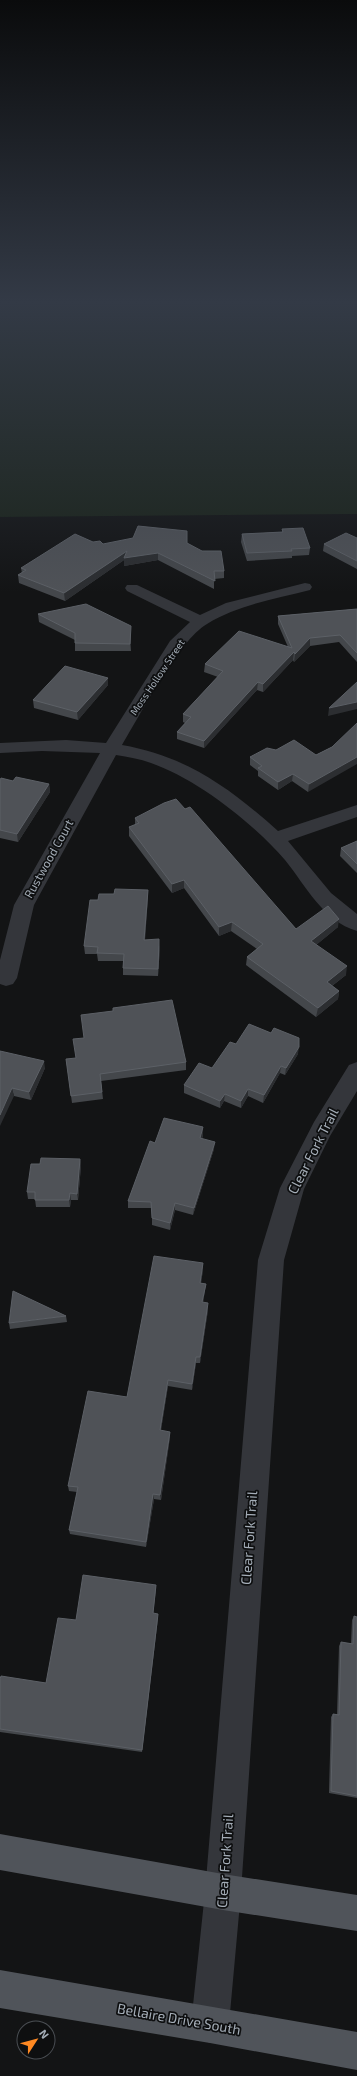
<svg xmlns="http://www.w3.org/2000/svg" width="357" height="2076" viewBox="0 0 357 2076" font-family="'Exo 2',sans-serif">
  <style>
    .green { fill: #1b241b }
    .lines { fill: none; stroke-linecap: round; stroke-linejoin: round }
    .minor { fill: #34363b; fill-rule: evenodd }
    .major { fill: #50545a; fill-rule: evenodd }
    .wall { fill: #44474b }
    .shaded-wall { fill: #2c2e31 }
    .building { fill: #4f5257; stroke: #5c6066 }
    .labels { text-anchor: middle; stroke-width: 3.5; stroke-linejoin: round; paint-order: stroke }
    .far-street-label { font-size: 10px; fill: #a4adb7; stroke: #0e0f10 }
    .street-label { font-size: 12px; fill: #a4adb7; stroke: #0e0f10 }
    .near-street-label { font-size: 14px; fill: #a4adb7; stroke: #0e0f10 }
  </style>
  <rect width="100%" height="100%" fill="#131415"/>
  <path class="green" d="M0 301H357V514L0 517Z"/>
  <g class="lines">
    <path class="minor" d="M305 583 310 584 312 587 310 590C275 599 238 605 207 624 178 641 141 714 122 745 186 756 230 788 278 831L357 805V817L288 841 331 893 357 914V931C323 921 306 886 285 860 253 823 197 779 151 763 140 759 128 757 116 755L34 905 17 978 13 984 6 986 0 984V960L14 905 100 753 42 751 0 753V743L66 740 106 743 170 641 190 622 127 591 125 588 127 585H137L200 615 226 603Z
      M357 1062V1091L330 1136 304 1189 284 1260 241 1892 229 2024 223 2037 210 2043 197 2037 191 2024 205 1892 258 1260 280 1188 314 1122 349 1065Z"/>
    <path class="major" d="M0 1834 223 1874 357 1895V1931L223 1910 0 1870Z
      M0 1970 357 2032V2070L210 2043 0 2008Z"/>
  </g>
  <path class="wall" d="M282 529 310 548 309 555 292 556V558L247 561 241 542 242 534 282 532Z
    M357 538V569L323 551 324 544Z
    M93 542 103 544 187 543 224 571V578L214 579V589L158 560 124 566V560L65 601 19 583 18 575 22 573 21 568Z
    M357 609V662L339 642 310 646 294 662 293 660 263 692 257 690 204 748 177 739V732L185 723 183 722V714L218 677 204 672 205 664 288 647 278 624V616Z
    M38 614 131 633V651H75V640L39 622Z
    M108 678V685L78 720 34 708 33 700Z
    M332 747 308 792 292 781 278 790 258 776V771L250 765V757L276 750 316 755Z
    M0 780 49 784 50 792 18 842 0 838Z
    M185 809 296 929 338 927 316 945 346 975 332 986 339 991 338 999 316 1017 246 965 247 957 257 949 231 931 219 936 184 888 172 893 129 836V827L135 825V818Z
    M357 841V873L340 856 341 848Z
    M148 890V897L145 940 160 947 158 976 123 975V961H98L97 954H85L84 946 98 900 114 894Z
    M271 1033 298 1054 285 1075 280 1073 263 1103 248 1096 241 1108 224 1101 220 1108 184 1093V1085L212 1068 236 1044Z
    M0 1051 45 1068 31 1100 14 1096Z
    M66 1059 186 1062V1070L101 1081 103 1099 72 1103Z
    M203 1127V1135L202 1139 214 1149 193 1215 175 1210 170 1230 152 1225V1208H128V1201Z
    M80 1159 81 1166 78 1200H71L70 1207H36L35 1199H28L27 1192 40 1164Z
    M203 1263V1270L201 1283 206 1284 205 1290 203 1303 208 1310 200 1363H196L192 1390 168 1386 161 1430 170 1437 161 1500 154 1499 146 1547 70 1534 69 1530 77 1492 69 1491 68 1486 127 1397Z
    M66 1316 67 1322 10 1329 9 1323Z
    M156 1585V1589L153 1613 158 1618 142 1752 0 1732V1679L46 1683 76 1620Z
    M354 1616 357 1617V1798L329 1793 331 1717 333 1714 337 1715 339 1646 341 1642 351 1644 352 1620Z"/>
  <path class="shaded-wall" d="M127 551 158 553V560L124 566V560L65 601 64 593Z
    M131 626V651L130 644Z
    M310 638V646L294 662 295 654Z
    M294 652 293 660 263 692V684Z
    M108 678V685L78 720 77 712Z
    M258 682 257 690 204 748V741Z
    M357 702V709L328 716 329 708Z
    M357 757V764L308 792 309 784Z
    M293 774 292 781 278 790V782Z
    M49 784 50 792 18 842 17 834Z
    M184 880V888L172 893V884Z
    M148 890V897L144 947V940Z
    M339 919 338 927 310 950 311 941Z
    M232 922 231 931 219 936V927Z
    M159 939 160 947 158 976V969Z
    M347 966 346 975 325 991 327 982Z
    M339 991 338 999 316 1017 318 1008Z
    M299 1047 298 1054 285 1075 286 1068Z
    M44 1061 45 1068 31 1100 29 1092Z
    M281 1066 280 1073 263 1103 264 1095Z
    M12 1088 14 1096 0 1126V1115Z
    M248 1089V1096L241 1108V1101Z
    M225 1094 224 1101 220 1108V1101Z
    M203 1127V1135L200 1145V1138Z
    M215 1142 214 1149 193 1215 194 1208Z
    M80 1159 81 1166 78 1200 77 1194Z
    M70 1193 71 1200 70 1207 69 1200Z
    M175 1203V1210L170 1230V1223Z
    M203 1263V1270L200 1289V1283Z
    M206 1284 205 1290 202 1309V1302Z
    M208 1303V1310L200 1363V1357Z
    M196 1357V1363L192 1390V1384Z
    M168 1380V1386L160 1436V1430Z
    M170 1432V1437L161 1500 160 1495Z
    M153 1494 154 1499 146 1547V1542Z
    M156 1585V1589L153 1617V1613Z
    M158 1614V1618L142 1752V1750Z"/>
  <path class="building" d="M138 526 187 531V543L202 551H221L224 571H214L215 581 158 553 124 558 127 551 64 593 18 575 26 570 21 568 75 534 93 542 100 541 103 544 133 538Z
    M303 528 310 548 291 549 292 551 247 553 242 534 283 532 282 529Z
    M346 533 357 538V561L324 544Z
    M86 604 131 626 130 644 75 643V633L38 614Z
    M357 609V653L340 635 310 638 295 654 294 652 263 684 258 682 204 741 177 732 191 717 183 714 223 671 205 664 239 631 292 648 278 616Z
    M65 666 108 678 77 712 33 700Z
    M357 682V702L329 708Z
    M357 723V757L309 784 293 774 278 782 258 768 262 766 250 757 267 748 276 750 294 740 316 755 332 747Z
    M16 777 49 784 17 834 0 830V780L1 778 13 781Z
    M176 799 185 809 190 807 296 929 328 906 339 919 311 941 347 966 327 982 339 991 318 1008 247 957 263 944 232 922 219 927 184 880 172 884 129 827 139 823 135 818 164 803Z
    M357 841V864L341 848Z
    M115 889 148 890 144 940 159 939 158 969 123 968 124 954 97 953 98 947 84 946 90 900H98L99 894H114Z
    M172 1000 186 1062 100 1074 102 1092 71 1096 66 1059 76 1058 73 1039 84 1038 81 1015 113 1011V1008Z
    M249 1024 271 1033 274 1028 299 1038V1047L286 1068 281 1066 264 1095 248 1089 241 1101 225 1094 220 1101 184 1085 199 1063 212 1068 230 1042 236 1044Z
    M0 1051 44 1061 29 1092 12 1088 0 1115Z
    M164 1118 203 1127 200 1138 215 1142 194 1208 175 1203 170 1223 152 1218 151 1202 128 1201 150 1141 155 1143Z
    M41 1158 80 1159 77 1194 70 1193 69 1200H35V1192H27L31 1164H40Z
    M154 1256 203 1263 200 1283 206 1284 202 1302 208 1303 200 1357H196L192 1384 168 1380 160 1430 170 1432 160 1495 153 1494 146 1542 69 1530 78 1487 68 1486 88 1391 127 1397Z
    M13 1291 66 1316 9 1323Z
    M83 1575 156 1585 153 1613 158 1614 142 1750 0 1729V1679L1 1676 46 1683 58 1618 76 1620Z
    M354 1616 357 1617V1796L331 1791 333 1714 339 1715 341 1642 353 1644Z"/>
  <linearGradient id="sky" x2="0" y2="1"><stop stop-color="#0a0b0c"/><stop offset="0.51" stop-color="#333a46"/><stop offset="1" stop-color="#333a46" stop-opacity="0"/></linearGradient>
  <rect width="357" height="592" fill="url(#sky)"/>
  <g class="labels">
    <g class="far-street-label">
      <text transform="translate(157 677) rotate(-56)" y="4">Moss Hollow Street</text>
    </g>
    <g class="street-label">
      <text transform="translate(49 859) rotate(-61)" y="4">Rustwood Court</text>
    </g>
    <g class="near-street-label">
      <text transform="translate(313 1151) rotate(-63)" y="5">Clear Fork Trail</text>
      <text transform="translate(249 1538) rotate(-86)" y="5">Clear Fork Trail</text>
      <text transform="translate(225 1861) rotate(-86)" y="5">Clear Fork Trail</text>
      <text transform="translate(179 2019) rotate(10)" y="5">Bellaire Drive South</text>
    </g>
  </g>
  <g transform="translate(36 2040) rotate(54)"><circle r="19" fill="#0e0f10" stroke="#4a4e53"/>
  <path d="M0-3L7 15L0 10L-7 15Z" fill="#ff8922"/>
  <text y="-6" font-size="11" font-weight="bold" text-anchor="middle" fill="#a4adb7">N</text>
  </g>
</svg>
